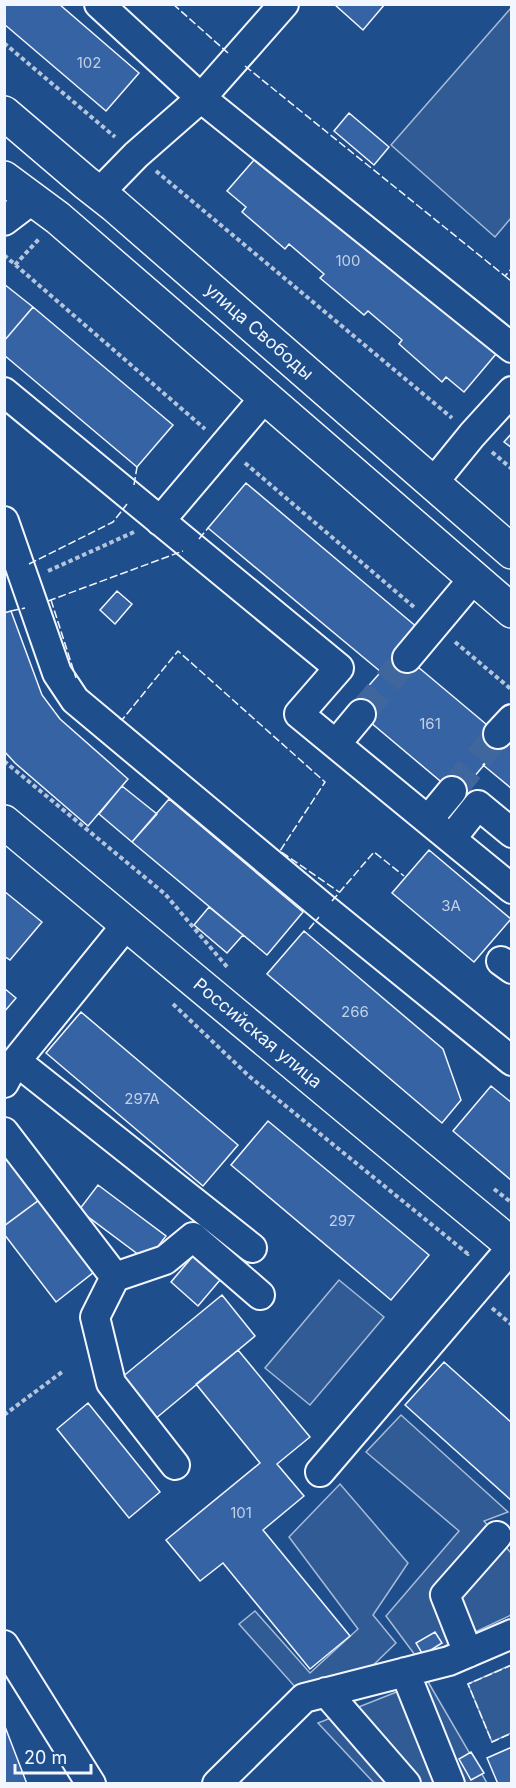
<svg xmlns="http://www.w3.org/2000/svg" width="516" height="1788" viewBox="0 0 516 1788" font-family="Inter,sans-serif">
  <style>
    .built { fill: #305b95; stroke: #a8bbd7; stroke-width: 1.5 }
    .building { fill: #3563a3; stroke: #f2f6ff; stroke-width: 1.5 }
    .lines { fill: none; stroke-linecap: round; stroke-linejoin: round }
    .minor-tunnel { stroke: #3f679d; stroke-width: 28; stroke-dasharray: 28 14; stroke-linecap: butt }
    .minor-casing { stroke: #f2f6ff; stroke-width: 32 }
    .major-casing { stroke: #f2f6ff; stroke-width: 36 }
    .path { stroke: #b3c4dc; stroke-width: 4; stroke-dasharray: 4.5 3; stroke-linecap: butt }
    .minor { stroke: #1f4e8c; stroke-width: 28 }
    .major { stroke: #1f4e8c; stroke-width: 33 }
    .fence { stroke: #f2f6ff; stroke-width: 1.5; stroke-dasharray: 8 3; stroke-linecap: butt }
    .labels { text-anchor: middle; stroke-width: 4.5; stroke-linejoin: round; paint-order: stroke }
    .number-label { font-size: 15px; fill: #c3d1e8 }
    .street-label { font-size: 18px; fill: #f2f6ff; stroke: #1f4e8c }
  </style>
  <rect width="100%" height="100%" fill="#1f4e8c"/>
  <path class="built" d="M511 8V218L495 237 391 145Z
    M339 1280 384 1317 310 1405 265 1368Z
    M401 1415 508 1512 484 1521 511 1553V1615L418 1659 386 1616 459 1531 366 1452Z
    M340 1484 408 1563 373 1615 396 1643 362 1676 297 1689 239 1624 255 1611 310 1673 358 1629 289 1537Z
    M511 1665V1733L492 1742 468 1684Z
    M427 1680 487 1783H374L318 1723Z"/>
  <path class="building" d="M4 4H59L139 73 106 111 4 24Z
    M334 4H385L363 30Z
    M349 113 389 147 374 165 334 131Z
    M260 153 496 354 464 392 446 377 442 382 399 344 402 340 368 311 364 315 320 278 324 274 289 244 285 249 242 212 246 207 227 191Z
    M4 284 33 307 4 341Z
    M33 307 173 425 137 467 4 355V341Z
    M512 433V448L504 442Z
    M246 483 418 628 381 672 208 528Z
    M117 591 132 604 115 624 100 610Z
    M11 611 42 695 60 719 128 779 88 826 15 763 4 751V613Z
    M399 651 505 740 458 796 351 706Z
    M512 732V789L483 765Z
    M122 786 157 814 132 842 99 814Z
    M169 799 303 912 267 955 132 842Z
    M429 850 511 919 474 962 392 893Z
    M4 891 42 922 10 960 4 956Z
    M209 907 243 935 227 953 194 925Z
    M304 931 443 1049 461 1100 442 1123 267 974Z
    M4 988 16 998 4 1012Z
    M81 1012 238 1145 203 1186 46 1053Z
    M491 1086 512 1103V1181L453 1131Z
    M268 1121 429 1255 391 1300 231 1165Z
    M4 1155 39 1200 4 1226Z
    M98 1185 166 1236 147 1261 79 1210Z
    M39 1200 94 1272 56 1302 4 1234V1226Z
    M193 1256 220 1280 198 1306 171 1282Z
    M222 1295 255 1336 155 1419 121 1378Z
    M238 1350 310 1437 277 1464 304 1496 263 1530 350 1636 310 1669 223 1563 200 1581 166 1540 260 1463 196 1384Z
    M444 1362 512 1423V1501L405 1405Z
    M88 1403 160 1492 129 1518 57 1429Z
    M435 1632 442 1643 423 1655 416 1643Z
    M4 1724 27 1784H4Z
    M512 1747V1784H498L487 1758Z
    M471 1752 484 1773 471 1780 459 1759Z"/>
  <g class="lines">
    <path class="minor-tunnel" d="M361 714 407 658
      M452 791 498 734"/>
    <defs>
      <path id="minor" d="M99 4 201 98 512 348
        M99 193 136 155 201 98 284 4
        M4 221 33 199
        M4 392 339 668 299 714 451 839 478 805 512 833
        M433 483 472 435 512 391
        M4 521 57 673 75 700 325 909 512 1061
        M160 521 265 397
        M407 658 474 578
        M498 734 512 719
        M336 744 361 714
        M428 820 452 791
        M451 839 512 889
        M127 924 16 1061 252 1248
        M501 961 512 969
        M4 1083 16 1061
        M4 1132 115 1277 95 1317 111 1383 175 1465
        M115 1277 165 1260 193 1237 260 1295
        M320 1472 512 1247
        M4 1645 91 1784
        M468 1653 445 1595 497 1536
        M405 1672 450 1784
        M326 1692 406 1784
        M217 1784 304 1698 449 1661 512 1634"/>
      <g id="major">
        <path id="s1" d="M4 113 86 183 114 205 512 552"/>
        <path d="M4 178 58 218 512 611"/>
        <path id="s2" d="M4 822 512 1245"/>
      </g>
    </defs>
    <use href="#minor" class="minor-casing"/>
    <use href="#major" class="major-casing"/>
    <path class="path" d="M4 43 115 137
      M156 171 452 418
      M4 255 205 429
      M15 265 39 239
      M492 452 512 469
      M245 463 415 608
      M48 571 134 532
      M455 642 512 690
      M4 761 165 894 228 968
      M173 1004 250 1077 468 1254 469 1252
      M494 1189 512 1203
      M492 1308 512 1325
      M4 1415 62 1372"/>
    <use href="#minor" class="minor"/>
    <use href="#major" class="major"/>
    <path class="fence" d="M173 4 228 53
      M245 66 505 276 512 268
      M506 275 505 276 512 282
      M134 485 137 467
      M199 539 208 528
      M29 564 113 522 127 504
      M51 600 76 678
      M48 601 183 551
      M11 611 25 608
      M119 718 122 720 178 651 325 782 280 851 339 892
      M332 901 374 852 404 876
      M309 929 319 917
      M512 1665 468 1684 492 1742 512 1733"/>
  </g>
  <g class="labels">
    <g class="number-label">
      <text x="89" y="68">102</text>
      <text x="348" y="266">100</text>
      <text x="430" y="729">161</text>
      <text x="451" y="911">3А</text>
      <text x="355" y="1017">266</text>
      <text x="142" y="1104">297А</text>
      <text x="342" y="1226">297</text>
      <text x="241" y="1518">101</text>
    </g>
    <g class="street-label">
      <text dy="6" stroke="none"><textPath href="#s1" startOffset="336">улица Свободы</textPath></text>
      <text dy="6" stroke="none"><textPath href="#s2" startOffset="330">Российская улица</textPath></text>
    </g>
  </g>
  <rect width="516" height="1788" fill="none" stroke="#f2f6ff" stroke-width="12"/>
  <path d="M15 1764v9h76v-9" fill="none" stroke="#f2f6ff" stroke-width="3"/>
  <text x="24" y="1764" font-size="18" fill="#f2f6ff" stroke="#1f4e8c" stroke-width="4.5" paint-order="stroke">20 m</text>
</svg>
